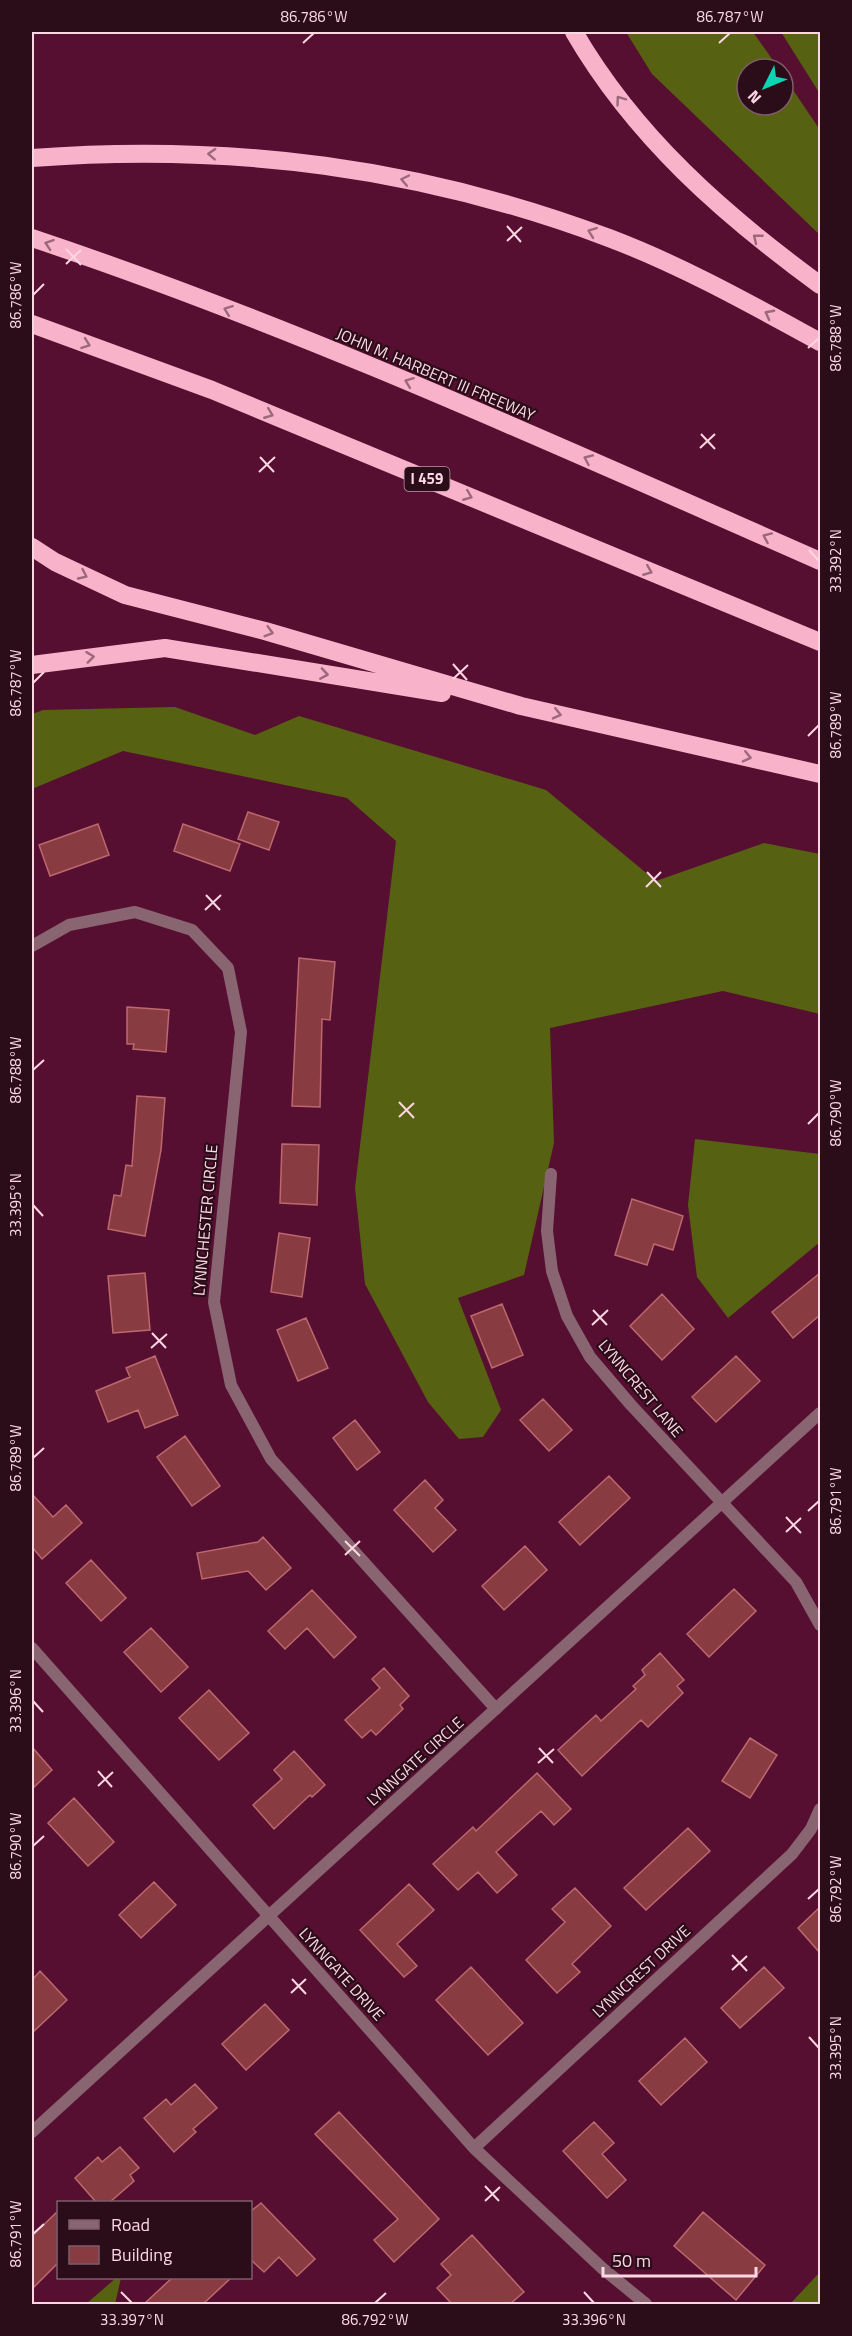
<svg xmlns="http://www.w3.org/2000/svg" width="852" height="2336" viewBox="0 0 852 2336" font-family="'Titillium Web',sans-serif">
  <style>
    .forest { fill: #576112 }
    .building { fill: #893b42; stroke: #bc686e; stroke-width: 1.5 }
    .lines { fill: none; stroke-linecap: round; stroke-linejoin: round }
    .minor { stroke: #896571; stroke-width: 12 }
    .motorway { stroke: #f8b3cb; stroke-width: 18 }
    .oneway { stroke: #9c687b }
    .ticks { fill: none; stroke: #fbd7e3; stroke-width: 2 }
    .labels { text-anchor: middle; stroke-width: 4.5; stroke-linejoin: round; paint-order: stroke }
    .shield { fill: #2b0c19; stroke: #bd9aa6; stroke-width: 1.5 }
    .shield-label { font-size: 15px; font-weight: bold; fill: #fbd7e3 }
    .street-label { font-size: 16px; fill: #fbd7e3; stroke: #2b0c19 }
    .neatline { fill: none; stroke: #fbd7e3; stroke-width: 2 }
    .ticks-label { font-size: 15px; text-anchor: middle; fill: #fbd7e3 }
  </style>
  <rect width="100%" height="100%" fill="#570f31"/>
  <path class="forest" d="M626 32H753L779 69H747V105H783V75L820 130V235L652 74Z
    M781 32H820V94Z
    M175 707 255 735 299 716 546 790 656 881 764 843 820 854V1014L723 991 550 1028 554 1143 524 1275 458 1298 501 1410 483 1437 459 1439 428 1402 365 1284 355 1188 396 841 347 798 123 751 32 789V714L43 710Z
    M695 1139 820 1154V1242L728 1318 697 1277 688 1205Z
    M820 2272V2304H790Z
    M116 2278H121L115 2304H86Z"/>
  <path class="building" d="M248 812 279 822 269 850 238 839Z
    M98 824 109 855 50 876 39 845Z
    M183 824 240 844 230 871 174 851Z
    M299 958 335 962 330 1020 322 1019 320 1107 292 1106Z
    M127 1007 169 1010 166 1052 133 1049 134 1044H127Z
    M137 1096 165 1098 161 1150 145 1236 108 1229 114 1195 121 1196 126 1165 132 1166Z
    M282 1144 319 1145 317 1205 280 1203Z
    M632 1199 683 1216 673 1250 654 1244 647 1265 615 1255Z
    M279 1233 310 1238 302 1297 271 1292Z
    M145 1273 150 1330 113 1333 108 1276Z
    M820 1273V1315L793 1338 772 1312Z
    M662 1294 694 1329 662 1360 630 1326Z
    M502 1304 523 1355 492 1368 471 1316Z
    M306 1318 328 1368 298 1381 277 1330Z
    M155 1356 178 1415 145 1428 138 1410 108 1422 96 1391 130 1377 126 1368Z
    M736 1356 760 1381 716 1422 692 1397Z
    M543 1399 572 1430 549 1451 520 1420Z
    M355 1420 380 1452 357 1470 333 1438Z
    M185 1436 220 1486 192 1506 157 1457Z
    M609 1476 630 1498 580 1545 559 1522Z
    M425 1480 443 1500 435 1508 456 1530 433 1552 394 1510Z
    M32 1494 53 1517 66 1505 82 1523 42 1559 32 1547Z
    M263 1537 291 1568 266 1590 248 1571 202 1579 197 1553 258 1542Z
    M525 1546 547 1570 504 1610 482 1586Z
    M91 1560 126 1598 101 1621 66 1583Z
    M734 1589 756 1611 709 1657 687 1634Z
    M312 1590 356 1637 334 1658 307 1628 285 1649 268 1631Z
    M151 1628 188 1667 161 1692 124 1652Z
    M660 1653 684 1680 677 1686 683 1693 648 1727 641 1720 582 1776 558 1750 596 1715 601 1721 636 1689 633 1686 645 1675 642 1670Z
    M384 1668 409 1696 400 1705 403 1709 376 1735 371 1730 362 1738 345 1720 380 1688 372 1679Z
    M209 1690 249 1733 219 1760 179 1718Z
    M750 1738 777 1755 750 1798 722 1781Z
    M32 1747 52 1770 32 1789Z
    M294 1751 325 1785 312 1797 310 1795 274 1829 253 1805 282 1779 274 1770Z
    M537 1773 571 1809 554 1825 541 1811 496 1852 517 1875 497 1893 478 1872 458 1890 433 1864 473 1827 476 1831Z
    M74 1798 114 1842 88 1866 48 1823Z
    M688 1828 710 1851 646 1910 624 1888Z
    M154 1882 176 1905 141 1938 119 1915Z
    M409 1884 434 1910 397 1944 417 1966 404 1977 360 1930Z
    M575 1888 611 1926 572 1964 580 1972 557 1993 526 1960 565 1922 552 1909Z
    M820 1907V1953L798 1928Z
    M471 1967 523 2023 488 2055 436 2000Z
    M764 1967 784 1988 740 2028 721 2008Z
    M40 1971 67 2000 32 2033V1980Z
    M265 2004 289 2030 246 2070 222 2044Z
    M685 2038 707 2062 661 2105 639 2081Z
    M195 2084 217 2108 193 2129 196 2132 174 2152 144 2118 166 2099 171 2105Z
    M339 2112 439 2219 394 2262 374 2240 398 2219 315 2134Z
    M594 2122 614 2143 602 2154 626 2180 607 2198 563 2151Z
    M120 2147 139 2168 130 2175 134 2181 110 2202H96L75 2178 98 2157 102 2162Z
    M261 2203 315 2259 297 2276 279 2257 264 2272 250 2259V2212Z
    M58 2211V2263L32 2289V2236Z
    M703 2212 765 2265 736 2300 674 2246Z
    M472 2235 524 2292 510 2304H452L437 2288 451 2275 441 2264Z
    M173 2277H232L203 2304H144Z"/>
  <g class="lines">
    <path class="minor" d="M32 946 69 925 135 912 192 930 228 968 241 1032 214 1302 231 1385 271 1459 496 1709
      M551 1174 547 1231 552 1271 567 1316 590 1357 631 1405 796 1582 820 1625
      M32 1648 474 2148 602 2268 646 2304
      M32 2132 820 1413
      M474 2148 792 1854 811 1829 820 1809"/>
    <path class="motorway" d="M574 32C635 137 723 214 820 285
      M32 158C232 143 420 167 609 238 683 266 752 305 820 342
      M32 238C301 328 560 447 820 561
      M32 324 212 390 820 642
      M32 547 55 562 125 595 265 631 521 706 820 774
      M32 665 165 648 442 693"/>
  </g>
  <defs><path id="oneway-chevron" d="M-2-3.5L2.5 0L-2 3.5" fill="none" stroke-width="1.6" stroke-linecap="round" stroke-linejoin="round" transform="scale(1.5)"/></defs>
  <g class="oneway">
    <use href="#oneway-chevron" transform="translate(620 100) rotate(-126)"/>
    <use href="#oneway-chevron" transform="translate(212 154) rotate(-177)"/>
    <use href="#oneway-chevron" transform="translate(405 180) rotate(-168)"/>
    <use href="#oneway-chevron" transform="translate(592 232) rotate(-160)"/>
    <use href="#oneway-chevron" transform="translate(757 238) rotate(-141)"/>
    <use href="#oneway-chevron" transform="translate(49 244) rotate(-161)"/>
    <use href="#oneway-chevron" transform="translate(228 310) rotate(-159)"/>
    <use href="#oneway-chevron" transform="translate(769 314) rotate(-152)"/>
    <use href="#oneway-chevron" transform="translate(86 344) rotate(20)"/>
    <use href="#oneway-chevron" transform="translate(409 382) rotate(-159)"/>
    <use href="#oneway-chevron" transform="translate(269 414) rotate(22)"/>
    <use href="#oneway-chevron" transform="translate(588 459) rotate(-156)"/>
    <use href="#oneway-chevron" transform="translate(468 496) rotate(22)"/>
    <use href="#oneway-chevron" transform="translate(767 537) rotate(-156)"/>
    <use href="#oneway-chevron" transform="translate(648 571) rotate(22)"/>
    <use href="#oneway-chevron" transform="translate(83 575) rotate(25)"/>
    <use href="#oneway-chevron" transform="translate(269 632) rotate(16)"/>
    <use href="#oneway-chevron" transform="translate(90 657) rotate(-7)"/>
    <use href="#oneway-chevron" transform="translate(324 674) rotate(9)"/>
    <use href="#oneway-chevron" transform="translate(557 714) rotate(13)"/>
    <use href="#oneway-chevron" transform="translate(747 757) rotate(13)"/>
  </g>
  <path class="ticks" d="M303 43 314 33M719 43 730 33M507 226 521 242M507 241 522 227M66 249 81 265M66 264 81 250M33 295 44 284M808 348 819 338M701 434 715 449M700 448 715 434M260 457 274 472M259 472 275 457M809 550 819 561M453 664 467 680M453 679 468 665M33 683 44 672M808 736 819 725M647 872 661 887M646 887 661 872M206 895 220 910M205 910 221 895M33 1070 44 1060M399 1102 414 1118M399 1117 414 1103M808 1124 819 1113M33 1205 43 1216M593 1310 607 1325M592 1325 608 1310M152 1333 166 1348M151 1348 167 1334M33 1458 44 1448M808 1511 819 1501M786 1517 801 1533M786 1532 801 1518M345 1541 360 1556M345 1555 360 1541M33 1701 43 1712M539 1748 553 1763M538 1763 554 1749M98 1771 112 1787M98 1786 113 1772M33 1846 44 1836M808 1899 819 1889M732 1955 747 1971M732 1970 747 1956M292 1979 306 1994M291 1993 306 1979M809 2037 819 2048M485 2186 499 2201M485 2201 500 2187M33 2234 44 2224M121 2292 132 2303M584 2292 594 2303M375 2303 386 2293"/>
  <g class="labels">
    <rect class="shield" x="404.5" y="467" width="45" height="24" rx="4.5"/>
    <g class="shield-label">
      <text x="427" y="484">I 459</text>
    </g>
    <g class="street-label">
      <text transform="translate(436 374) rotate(23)" y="6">JOHN M. HARBERT III FREEWAY</text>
      <text transform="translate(205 1220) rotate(-85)" y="6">LYNNCHESTER CIRCLE</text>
      <text transform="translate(641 1388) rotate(50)" y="6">LYNNCREST LANE</text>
      <text transform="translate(415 1761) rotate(-42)" y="6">LYNNGATE CIRCLE</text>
      <text transform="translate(641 1971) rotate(-43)" y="6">LYNNCREST DRIVE</text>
      <text transform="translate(342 1974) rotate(48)" y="6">LYNNGATE DRIVE</text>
    </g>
  </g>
  <rect width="852" height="2336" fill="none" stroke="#2b0c19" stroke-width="66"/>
  <rect x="57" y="2201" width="195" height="78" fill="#2b0c19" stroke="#7e5d6a" stroke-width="1.5"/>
  <rect x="69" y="2220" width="30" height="9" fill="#896571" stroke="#7e5d6a" stroke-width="1.5"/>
  <text x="111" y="2231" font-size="18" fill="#fbd7e3">Road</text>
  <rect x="69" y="2246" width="30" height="18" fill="#893b42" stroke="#7e5d6a" stroke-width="1.5"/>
  <text x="111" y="2261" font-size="18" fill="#fbd7e3">Building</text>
  <g transform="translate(765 87) rotate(227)"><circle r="28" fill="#2b0c19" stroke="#7e5d6a" stroke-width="1.5"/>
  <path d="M0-4.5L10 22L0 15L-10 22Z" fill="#0bd5b5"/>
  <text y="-9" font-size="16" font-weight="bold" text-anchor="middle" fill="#fbd7e3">N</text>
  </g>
  <path d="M603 2267v9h153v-9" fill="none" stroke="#fbd7e3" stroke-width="3"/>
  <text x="612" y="2267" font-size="18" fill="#fbd7e3" stroke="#2b0c19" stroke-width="4.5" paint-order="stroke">50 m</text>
  <rect x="33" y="33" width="786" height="2270" class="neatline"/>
  <g class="ticks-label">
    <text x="314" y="22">86.786°W</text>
    <text x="730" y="22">86.787°W</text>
    <text transform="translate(16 295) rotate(-90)" y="5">86.786°W</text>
    <text transform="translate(836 338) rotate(-90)" y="5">86.788°W</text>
    <text transform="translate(836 561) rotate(-90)" y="5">33.392°N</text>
    <text transform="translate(16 683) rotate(-90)" y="5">86.787°W</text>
    <text transform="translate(836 725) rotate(-90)" y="5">86.789°W</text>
    <text transform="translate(16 1070) rotate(-90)" y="5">86.788°W</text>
    <text transform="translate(836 1113) rotate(-90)" y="5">86.790°W</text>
    <text transform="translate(16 1205) rotate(-90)" y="5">33.395°N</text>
    <text transform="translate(16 1458) rotate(-90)" y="5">86.789°W</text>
    <text transform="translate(836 1501) rotate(-90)" y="5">86.791°W</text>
    <text transform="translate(16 1701) rotate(-90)" y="5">33.396°N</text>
    <text transform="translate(16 1846) rotate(-90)" y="5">86.790°W</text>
    <text transform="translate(836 1889) rotate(-90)" y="5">86.792°W</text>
    <text transform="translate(836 2048) rotate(-90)" y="5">33.395°N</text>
    <text transform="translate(16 2234) rotate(-90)" y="5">86.791°W</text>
    <text x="132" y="2325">33.397°N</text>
    <text x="375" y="2325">86.792°W</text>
    <text x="594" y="2325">33.396°N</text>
  </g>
</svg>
